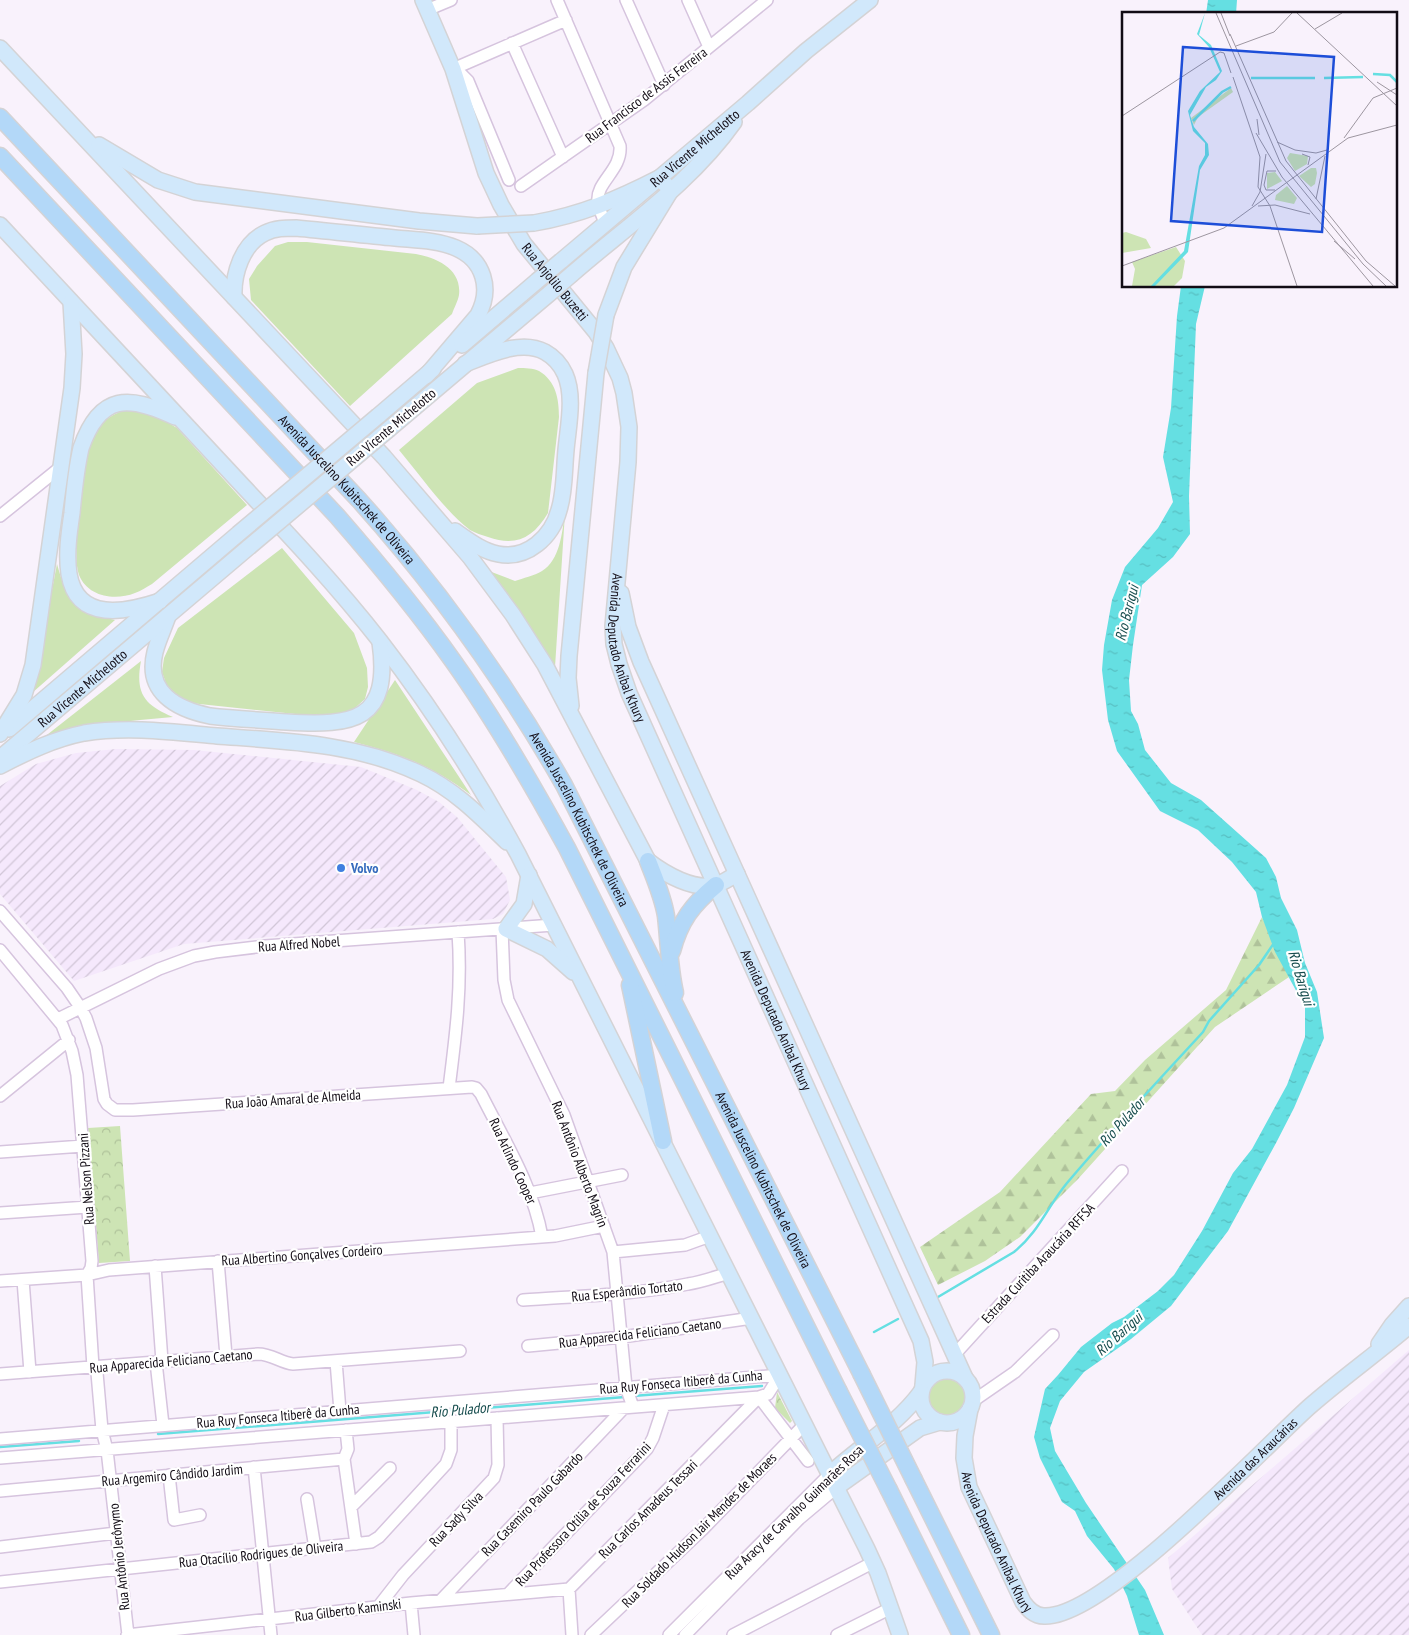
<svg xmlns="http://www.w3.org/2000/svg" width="1409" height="1635" viewBox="0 0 1409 1635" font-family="'PT Sans Narrow',sans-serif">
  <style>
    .industrial { fill: url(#industrial-furrows) }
    .grass { fill: #cde4b4 }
    .forest { fill: url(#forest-firs) }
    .park { fill: url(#park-crowns) }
    .water { fill: url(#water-ripples) }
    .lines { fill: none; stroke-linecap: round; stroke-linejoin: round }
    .stream { stroke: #65dfe2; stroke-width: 2.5 }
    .minor-casing { stroke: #d6c4de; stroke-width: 14 }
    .major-casing { stroke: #d4d3d5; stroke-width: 18 }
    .highway-casing { stroke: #d4d3d5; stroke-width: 19 }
    .minor { stroke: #fff; stroke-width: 11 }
    .major { stroke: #d1e8fb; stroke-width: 15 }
    .highway { stroke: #b3d8f8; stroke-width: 16 }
    .major-bridge-casing { stroke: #d4d3d5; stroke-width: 18; stroke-linecap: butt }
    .highway-bridge-casing { stroke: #d4d3d5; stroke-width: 19; stroke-linecap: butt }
    .major-bridge { stroke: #d1e8fb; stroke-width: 15 }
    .highway-bridge { stroke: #b3d8f8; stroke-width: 16 }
    .shop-dot { fill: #3f7fe0; stroke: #fff; stroke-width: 2 }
    .labels { text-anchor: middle; stroke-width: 4.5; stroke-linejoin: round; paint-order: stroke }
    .street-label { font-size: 14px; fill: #120c15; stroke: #fff }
    .shop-label { font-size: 14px; font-weight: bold; fill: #366cbe; stroke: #fff; text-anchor: start }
    .water-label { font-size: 15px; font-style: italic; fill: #164c4d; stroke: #fff }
    .inset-river { fill: none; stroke: #65dfe2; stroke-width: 2.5 }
    .inset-road { fill: none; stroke: #9d96a0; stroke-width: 1 }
    .view { fill: #1d4ed8; fill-opacity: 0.15; stroke: #1d4ed8; stroke-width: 2.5 }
    .inset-edge { fill: none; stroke: #120c15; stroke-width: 2.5 }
  </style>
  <defs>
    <pattern id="industrial-furrows" width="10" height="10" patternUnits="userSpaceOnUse" patternTransform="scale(1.25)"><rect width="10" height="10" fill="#f5e8fc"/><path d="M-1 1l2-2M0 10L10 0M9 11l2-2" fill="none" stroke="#d1c6d7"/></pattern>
    <pattern id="forest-firs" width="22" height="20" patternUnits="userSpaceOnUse" patternTransform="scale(1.25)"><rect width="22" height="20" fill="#cde4b4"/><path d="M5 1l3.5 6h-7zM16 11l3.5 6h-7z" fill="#afc29a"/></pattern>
    <pattern id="park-crowns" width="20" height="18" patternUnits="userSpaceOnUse" patternTransform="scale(1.25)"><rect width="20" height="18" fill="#cde4b4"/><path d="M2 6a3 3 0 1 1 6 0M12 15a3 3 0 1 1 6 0" fill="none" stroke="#afc29a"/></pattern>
    <pattern id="water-ripples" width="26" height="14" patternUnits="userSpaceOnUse" patternTransform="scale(1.25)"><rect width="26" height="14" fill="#65dfe2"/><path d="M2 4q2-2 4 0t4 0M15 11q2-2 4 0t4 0" fill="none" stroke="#57bec1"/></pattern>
  </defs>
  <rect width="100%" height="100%" fill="#f9f2fc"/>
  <path class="industrial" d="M116 749 194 750 361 767 417 790 439 802 457 817 506 877 510 900 503 914 493 919 184 944 74 981 0 894V786L36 764 76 753Z
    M1409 1350V1635H1202L1172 1589 1168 1558Z"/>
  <path class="grass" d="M288 242H307L416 254C437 258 462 269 459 295 458 301 454 308 452 314L350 406 251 300 249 279 257 266 275 246Z
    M518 368C525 368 533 368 539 371 556 381 559 399 559 417L548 513C533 538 516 547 488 537 482 535 475 533 470 530 445 511 420 475 399 450L477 383Z
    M125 410 141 411 159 417 177 428 247 505 152 584C146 587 141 591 135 593 115 601 88 597 79 575 73 559 79 521 80 502 82 484 81 455 91 438 100 423 108 416 125 410Z
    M565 513 555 667 489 571 515 581C523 578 534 576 542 571 560 560 562 533 565 513Z
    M282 548 354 633 367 668 368 687 365 699 355 708 341 716 324 717 190 703 176 697 168 689 162 672 164 658 178 628Z
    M57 564C68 604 75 610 115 620L32 693Z
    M141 661C135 693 144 705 173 717 129 721 85 724 43 738Z
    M395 680 471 795C432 766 401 754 354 742Z
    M927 1397a20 20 0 1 1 40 0a20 20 0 1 1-40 0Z"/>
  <path class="forest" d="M1262 917 1289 977 1215 1027 1078 1179 1020 1237 985 1261 938 1285 920 1247 1000 1192 1091 1094 1115 1091 1145 1060 1226 990Z"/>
  <path class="park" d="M120 1126 130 1261 99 1263 88 1128Z
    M777 1392 792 1421 790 1423 775 1408Z"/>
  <path class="water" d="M1208 0H1237L1236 14H1206Z
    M1181 286H1205L1196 324 1189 496 1190 534 1173 557 1142 585 1133 645 1129 680 1131 711 1138 724 1145 750 1171 783 1201 800 1266 858 1276 877 1281 898 1297 930 1305 963 1317 992 1324 1038 1294 1108 1276 1143 1228 1231 1171 1306 1131 1339 1084 1372 1060 1401 1050 1428 1055 1451 1086 1503 1145 1590 1164 1635H1139L1127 1596 1114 1569 1087 1536 1075 1511 1062 1502 1040 1458 1034 1437 1045 1389 1058 1375 1081 1347 1112 1323 1124 1317 1158 1291 1174 1275 1202 1231 1233 1173 1252 1149 1287 1085 1305 1037V1007L1275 952 1262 917 1256 892 1232 862 1198 830 1160 811 1117 751 1108 720 1102 670 1104 645 1112 600 1125 567 1158 528 1173 502 1163 457 1171 408 1177 316Z"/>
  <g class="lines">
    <path class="stream" d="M938 1297 1014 1252C1039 1232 1047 1207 1067 1183 1111 1131 1157 1082 1203 1032L1209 1021 1259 965 1274 943
      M874 1332 898 1319
      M633 1396 762 1386
      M158 1434 625 1397
      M0 1447 79 1441"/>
    <defs>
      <path id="minor" d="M557 0 620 146C622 170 596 182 598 201 598 208 603 216 605 224
        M626 0 664 85
        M688 0 709 47
        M427 10 451 0
        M512 43 563 157
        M453 69 460 73 468 81 509 180
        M453 69 566 20
        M521 186 644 100 767 0
        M0 516 62 466
        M0 911 67 988 80 1007 86 1018 96 1048 104 1099 107 1104 115 1110H133L472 1087 476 1088 481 1094C504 1140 533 1186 542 1237
        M502 929 504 980 508 1000 564 1115 613 1252 626 1387 633 1407
        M0 950 62 1025 72 1051 77 1075 92 1261 91 1268 87 1275 93 1367 97 1373 102 1430 107 1450 128 1635
        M58 1019 159 969 194 956 215 952 265 946 554 925
        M449 1088C456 1033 462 987 458 932
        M0 1096 69 1040
        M0 1152 83 1146
        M530 1193 622 1175
        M0 1213 88 1207
        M613 1252 685 1245 710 1236
        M218 1261 226 1356
        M155 1266 162 1361
        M23 1280 30 1372
        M0 1281 87 1275 109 1270 555 1236 604 1226
        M523 1300C578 1296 634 1295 688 1284 702 1282 715 1277 729 1273
        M528 1346 622 1337 752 1318
        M955 1354 1122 1171
        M336 1361 340 1411
        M156 1362 163 1425
        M0 1374 258 1354C272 1354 281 1363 293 1364L460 1351
        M973 1401 1015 1372 1053 1335
        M346 1430 348 1449 344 1459 356 1544
        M0 1439 780 1375
        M0 1458 759 1397 768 1394 780 1375
        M254 1467 271 1635
        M169 1475 174 1520 200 1515
        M0 1491 344 1459
        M307 1499 315 1548
        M351 1507 390 1468
        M0 1547 116 1533
        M0 1582 371 1542 379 1537 446 1464 451 1450V1422
        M509 1593 647 1449 653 1438 664 1405
        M441 1600 624 1408
        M411 1603 414 1635
        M378 1607 403 1575 494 1478 498 1465 497 1418
        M127 1635 411 1603 569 1589
        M572 1635 569 1589 759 1397 808 1461
        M591 1635 702 1530 805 1424
        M669 1635 830 1474
        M685 1635 799 1519 837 1487
        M733 1635 874 1562
        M837 1635 891 1608"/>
      <g id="major">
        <path id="s1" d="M423 0 453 69 486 173 501 205 524 244 596 332 606 348 620 378 624 393 629 427 628 462 613 626 614 644 619 664 629 693 921 1341 925 1362 923 1385"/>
        <path d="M0 48 384 457 470 557 513 615 545 665 648 861C665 874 694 891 716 885 723 883 731 877 737 874"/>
        <path d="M99 145 158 180 195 192 419 221 477 226"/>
        <path d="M534 223C581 215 618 199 659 178L671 190 624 267 606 315"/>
        <path d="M0 225C80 312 161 397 241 484 289 535 337 586 380 641 432 708 478 780 518 854L867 1549 878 1573 900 1635"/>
        <path id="s2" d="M561 261 748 103 806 51 870 0"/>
        <path d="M572 274C627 226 691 183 734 122"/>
        <path d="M234 297C233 274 242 244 265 233 275 228 285 228 296 228 329 231 362 235 395 238 415 240 437 240 456 248 484 260 492 289 478 315L426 376"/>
        <path d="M462 345 537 281"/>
        <path d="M378 416 433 369"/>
        <path d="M389 429 550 293"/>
        <path d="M455 531C468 540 482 551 498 554 527 560 552 537 559 510 565 491 564 470 566 450 568 427 575 396 565 374 561 365 554 357 545 352 521 339 488 355 465 364"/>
        <path d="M621 593 628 627 641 662 965 1378"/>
        <path d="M160 601C127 612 77 623 69 574 66 554 69 533 72 513 74 491 76 470 81 448 100 393 129 395 175 417"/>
        <path d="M168 616C164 628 158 640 155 652 145 692 176 709 210 716 236 719 262 720 287 722 354 726 391 721 380 642"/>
        <path d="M571 706 568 678 569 656 596 373"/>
        <path d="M9 729 238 534"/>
        <path d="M0 734 24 695 33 665 72 388 74 354 71 302"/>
        <path id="s3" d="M0 758 249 547"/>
        <path d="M0 766C27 752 54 739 84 733 128 726 173 732 217 736 286 741 357 743 421 774 455 790 480 816 507 842"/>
        <path d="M529 875 524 904 506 929 547 949 573 972"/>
        <path d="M1379 1344 1392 1325 1409 1306"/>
        <circle cx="947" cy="1397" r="26"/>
        <path id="s4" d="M970 1409 965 1436 964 1458 969 1487 1023 1602C1028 1609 1034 1616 1044 1616 1103 1619 1260 1451 1309 1407 1341 1379 1376 1354 1409 1326"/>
        <path d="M830 1474C860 1446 896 1426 921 1392"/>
        <path d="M837 1487 920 1428 940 1422"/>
      </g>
      <g id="highway">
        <path id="s5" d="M0 117 359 500C437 587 506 683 564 785L861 1373"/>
        <path d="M0 156 337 516C377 562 417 610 453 661 495 720 532 784 567 848L838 1390"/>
        <path d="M648 861C655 879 663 897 666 916 669 942 669 967 675 993"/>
        <path d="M672 951C680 921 692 905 716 885"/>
        <path d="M630 985 663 1141"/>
        <path d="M914 1480 991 1635"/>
        <path d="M889 1490 961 1635"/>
      </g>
    </defs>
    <use href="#minor" class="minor-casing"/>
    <use href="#major" class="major-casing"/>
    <use href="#highway" class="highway-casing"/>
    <use href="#minor" class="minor"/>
    <use href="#major" class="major"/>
    <use href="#highway" class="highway"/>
    <defs>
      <path id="major-bridge" d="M477 226 534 223
        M537 281 561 261
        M550 293 572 274
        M596 373 606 315
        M238 534 378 416
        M249 547 389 429"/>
      <path id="highway-bridge" d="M861 1373 914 1480
        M838 1390 889 1490"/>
    </defs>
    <use href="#major-bridge" class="major-bridge-casing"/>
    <use href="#highway-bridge" class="highway-bridge-casing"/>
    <use href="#major-bridge" class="major-bridge"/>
    <use href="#highway-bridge" class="highway-bridge"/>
  </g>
  <circle class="shop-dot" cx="341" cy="868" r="5"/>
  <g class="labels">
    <g class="street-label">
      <text transform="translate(646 95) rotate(-37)" y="5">Rua Francisco de Assis Ferreira</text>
      <text dy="5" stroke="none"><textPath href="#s2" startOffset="175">Rua Vicente Michelotto</textPath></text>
      <text dy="5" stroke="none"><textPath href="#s1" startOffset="314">Rua Anjolilo Buzetti</textPath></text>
      <text transform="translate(391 427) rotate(-40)" y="5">Rua Vicente Michelotto</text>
      <text dy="5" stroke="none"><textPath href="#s5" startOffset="509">Avenida Juscelino Kubitschek de Oliveira</textPath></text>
      <text dy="5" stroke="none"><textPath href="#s1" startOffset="704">Avenida Deputado Aníbal Khury</textPath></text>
      <text dy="5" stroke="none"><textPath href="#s3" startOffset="108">Rua Vicente Michelotto</textPath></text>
      <text dy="5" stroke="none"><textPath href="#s5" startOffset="914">Avenida Juscelino Kubitschek de Oliveira</textPath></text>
      <text transform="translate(299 944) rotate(-4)" y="5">Rua Alfred Nobel</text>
      <text dy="5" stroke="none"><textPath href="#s1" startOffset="1108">Avenida Deputado Aníbal Khury</textPath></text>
      <text transform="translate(293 1099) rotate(-4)" y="5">Rua João Amaral de Almeida</text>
      <text transform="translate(513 1161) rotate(65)" y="5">Rua Arlindo Cooper</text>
      <text transform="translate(580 1164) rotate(69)" y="5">Rua Antônio Alberto Magrin</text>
      <text transform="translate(86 1179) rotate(-94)" y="5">Rua Nelson Pizzani</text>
      <text dy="5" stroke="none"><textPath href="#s5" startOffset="1319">Avenida Juscelino Kubitschek de Oliveira</textPath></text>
      <text transform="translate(302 1255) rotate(-4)" y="5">Rua Albertino Gonçalves Cordeiro</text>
      <text transform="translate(1038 1263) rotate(-47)" y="5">Estrada Curitiba Araucária RFFSA</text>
      <text transform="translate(627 1291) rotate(-6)" y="5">Rua Esperândio Tortato</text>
      <text transform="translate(640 1333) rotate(-7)" y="5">Rua Apparecida Feliciano Caetano</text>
      <text transform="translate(171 1361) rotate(-5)" y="5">Rua Apparecida Feliciano Caetano</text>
      <text transform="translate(681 1382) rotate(-5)" y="5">Rua Ruy Fonseca Itiberê da Cunha</text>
      <text transform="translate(278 1416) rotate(-5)" y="5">Rua Ruy Fonseca Itiberê da Cunha</text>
      <text dy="5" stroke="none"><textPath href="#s4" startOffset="499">Avenida das Araucárias</textPath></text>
      <text transform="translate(172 1475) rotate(-5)" y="5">Rua Argemiro Cândido Jardim</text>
      <text transform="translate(532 1504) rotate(-46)" y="5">Rua Casemiro Paulo Gabardo</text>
      <text transform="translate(648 1509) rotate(-45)" y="5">Rua Carlos Amadeus Tessari</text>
      <text transform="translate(794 1512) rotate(-44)" y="5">Rua Aracy de Carvalho Guimarães Rosa</text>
      <text transform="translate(583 1514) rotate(-47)" y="5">Rua Professora Otília de Souza Ferrarini</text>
      <text transform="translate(456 1519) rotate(-46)" y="5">Rua Sady Silva</text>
      <text transform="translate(699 1530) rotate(-45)" y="5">Rua Soldado Hudson Jair Mendes de Moraes</text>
      <text dy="5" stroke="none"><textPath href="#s4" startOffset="140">Avenida Deputado Aníbal Khury</textPath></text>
      <text transform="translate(261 1554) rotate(-6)" y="5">Rua Otacílio Rodrigues de Oliveira</text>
      <text transform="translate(119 1557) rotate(-96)" y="5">Rua Antônio Jerônymo</text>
      <text transform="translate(348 1610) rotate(-7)" y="5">Rua Gilberto Kaminski</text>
    </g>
    <g class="shop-label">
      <text x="351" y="873">Volvo</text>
    </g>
    <g class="water-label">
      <text transform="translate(1127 613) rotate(-76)" y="5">Rio Barigui</text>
      <text transform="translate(1301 978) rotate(73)" y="5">Rio Barigui</text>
      <text transform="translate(1122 1122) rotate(-48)" y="5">Rio Pulador</text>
      <text transform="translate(1119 1334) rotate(-42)" y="5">Rio Barigui</text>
      <text transform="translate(460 1410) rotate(-5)" y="5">Rio Pulador</text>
    </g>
  </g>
  <g transform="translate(1122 12)">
    <rect width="275" height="275" fill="#f9f2fc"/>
    <path d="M168 141 186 144 185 152 173 159 165 146ZM189 156H194L195 161 193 172 189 175 177 164ZM153 160 160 169 145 177V161ZM165 174 175 186 172 192 153 188 154 183Z" fill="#cde4b4"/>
    <path d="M109 76 111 80 76 105 72 113 69 106ZM54 235 63 249 60 266 52 274H10L13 257 10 250Z" fill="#cde4b4"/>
    <path d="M4 220 24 227 29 236 0 241V221Z" fill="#cde4b4"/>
    <path d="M83 1 77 23 89 33 100 59 94 68 84 75 68 103 72 115 86 132 87 143 78 158 66 240 33 274H29L62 239 77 154 83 143V131L71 119 66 99 78 79 98 60 87 35 75 22Z" fill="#65dfe2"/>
    <path class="inset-river" d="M251 62 268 63 275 70M129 66H193M202 66 241 65M71 109 100 80 109 75"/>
    <path class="inset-road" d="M94 1 158 150 241 252 264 274M99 1 108 24M175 1 275 94M193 17 220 1M108 22 164 149 244 249 273 274M114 34 152 20 170 1M111 65 138 145 136 175 148 194 175 274M255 70 275 83M0 104 98 40 102 41 109 61M135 107 137 123M134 121 160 165 251 274M222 126 251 86 275 76M155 130 173 138 194 141 205 138M180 142 188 145 186 153M153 178H144L142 173 145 159H154M194 187 203 144M130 194 138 180 144 142M136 194 153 193 188 202M212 229 233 247M0 254 102 216 226 126 275 113"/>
    <path class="view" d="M61 35 212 45 200 220 49 209Z"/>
    <rect width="275" height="275" class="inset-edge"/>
  </g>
</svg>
